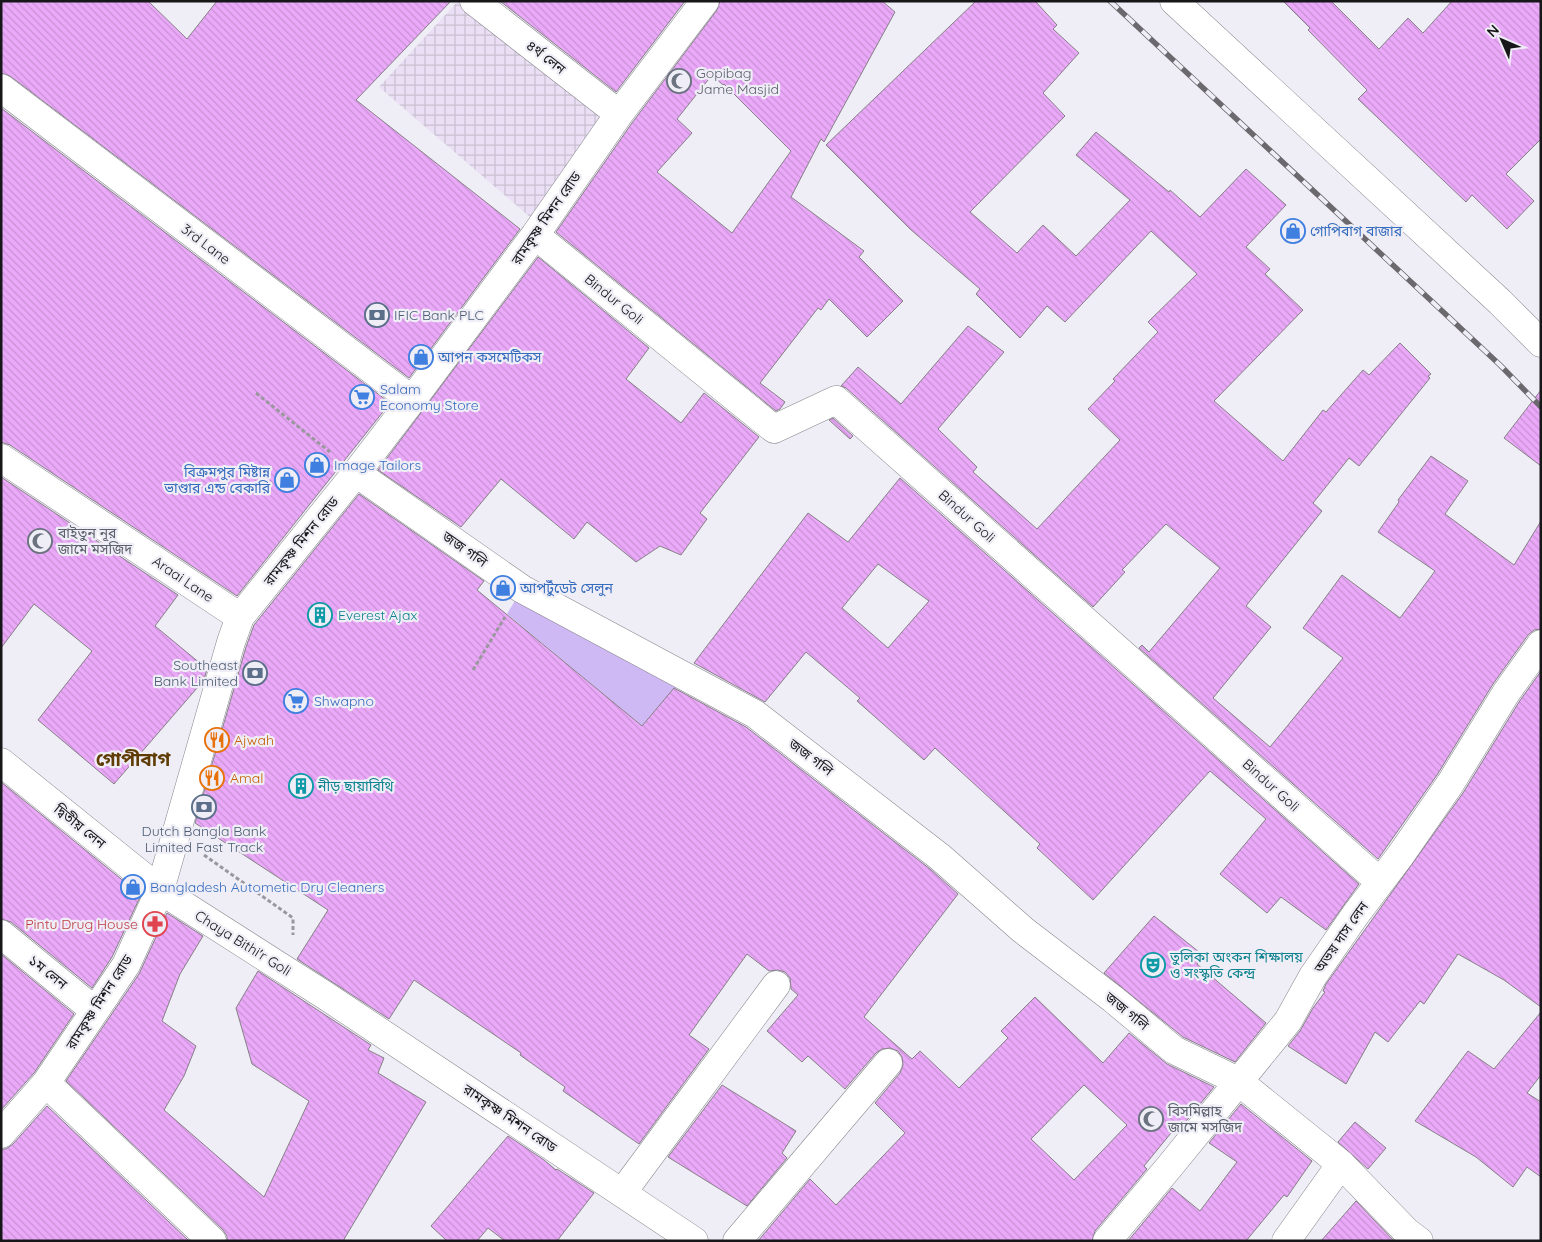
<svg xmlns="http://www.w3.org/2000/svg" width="1542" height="1242" viewBox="0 0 1542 1242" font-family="Quicksand,'Noto Sans Bengali',sans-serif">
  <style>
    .industrial { fill: url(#industrial-grid) }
    .green { fill: #ceb9f5 }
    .building { fill: url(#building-back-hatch); stroke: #858086; fill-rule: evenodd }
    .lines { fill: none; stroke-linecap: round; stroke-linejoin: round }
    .minor-casing { stroke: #89878e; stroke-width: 29 }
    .path { stroke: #9a989e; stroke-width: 3; stroke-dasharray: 4 2.5; stroke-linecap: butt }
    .minor { stroke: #fff; stroke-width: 28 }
    .rail-casing { stroke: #6b696e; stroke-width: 5.5 }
    .rail { stroke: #efedf5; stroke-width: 4; stroke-dasharray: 11; stroke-linecap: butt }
    .labels { text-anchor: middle; stroke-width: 4.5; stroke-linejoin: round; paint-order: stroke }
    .street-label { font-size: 14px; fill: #171619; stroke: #efedf5 }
    .worship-label { font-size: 14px; fill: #5b616d; stroke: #efedf5; text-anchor: start }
    .shop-label { font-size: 14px; fill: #366cbe; stroke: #efedf5; text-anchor: start }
    .service-label { font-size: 14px; fill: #4e5e75; stroke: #efedf5; text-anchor: start }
    .culture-label { font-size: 14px; fill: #0d838f; stroke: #efedf5; text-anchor: start }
    .food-label { font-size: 14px; fill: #c56008; stroke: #efedf5; text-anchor: start }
    .health-label { font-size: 14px; fill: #be3a42; stroke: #efedf5; text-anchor: end }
    .district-label { font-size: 19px; font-weight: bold; fill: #5e3c04; stroke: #efedf5 }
  </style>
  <defs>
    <pattern id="industrial-grid" width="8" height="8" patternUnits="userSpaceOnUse" patternTransform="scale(1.25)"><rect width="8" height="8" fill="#eadff4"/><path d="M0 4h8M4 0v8" fill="none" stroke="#c8bfd1"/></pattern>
    <pattern id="building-back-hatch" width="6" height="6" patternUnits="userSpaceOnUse" patternTransform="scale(1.25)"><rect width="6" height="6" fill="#eba9f9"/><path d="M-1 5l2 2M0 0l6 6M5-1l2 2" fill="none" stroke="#c991d5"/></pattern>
  </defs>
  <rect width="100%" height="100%" fill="#efedf5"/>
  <path class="industrial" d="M458 1 607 111 530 217 379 87Z"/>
  <path class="green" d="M522 589 684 677 642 726 507 614Z"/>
  <path class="building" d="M1 1H148L187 39 217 1H451L356 100 520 229 409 378 10 76 1 73Z
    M500 1H685L616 92Z
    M720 1H882L895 12 824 142 821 139 791 197 864 251 859 257 903 301 867 337 829 299 821 310 818 308 760 383 785 402 780 409 776 411 556 232 632 123 717 10ZM712 75 723 85 724 84 791 151 732 233 657 172 692 133 677 119Z
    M976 1H1035L1057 25 1053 29 1079 53 1043 93 1065 116 970 212 1017 253 1043 225 1076 256 1130 200 1076 155 1096 132 1169 192 1170 190 1200 217 1246 169 1286 205 1246 247 1270 269 1265 274 1303 310 1214 401 1283 461 1323 410 1326 412 1363 370 1369 375 1400 343 1431 374 1428 376 1430 378 1359 466 1349 458 1313 503 1322 511 1246 606 1271 627 1213 698 1270 747 1343 658 1303 628 1342 575 1400 618 1435 571 1378 532 1399 502 1398 500 1431 456 1468 481 1445 514 1514 565 1541 521V629L1534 630 1528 635 1493 684 1437 775 1378 859 1139 648 1142 645 1149 652 1220 568 1166 524 1122 570 1125 572 1093 607 846 388 841 386 858 367 901 404 968 326 1004 352 938 429 977 467 973 472 1037 529 1120 440 1088 409 1115 381 1113 379 1158 332 1148 322 1197 274 1151 231 1065 322 1047 306 1020 338 976 294 980 289 910 229 826 145Z
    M1283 1H1331L1379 49 1408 18 1423 33 1452 1H1541V139L1506 174 1534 201 1507 229 1472 195 1466 202 1358 99 1367 90 1308 30 1310 28Z
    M1 108 390 403 237 596 10 445 1 442Z
    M538 257 649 348 626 379 681 423 704 393 759 437 700 513 707 519 681 555 660 546 636 562 587 522 574 539 501 479 461 527 378 470Z
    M1541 390V466L1504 438Z
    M833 418 853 436 850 439 829 420Z
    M1 477 178 595 155 626 207 669 204 680 114 784 38 720 92 651 34 604 1 648Z
    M900 478 1359 884 1326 930 1281 897 1267 913 1220 874 1266 819 1210 771 1093 900 1037 848 1040 844 935 748 924 760 857 701 860 698 806 652 765 702 694 663 808 513 848 542ZM878 564 929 601 888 648 842 608Z
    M359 494 484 581 477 590 642 726 674 688 746 727 930 869 958 894 864 1017 912 1059 920 1051 959 1088 1008 1038 1001 1031 1035 997 1103 1063 1129 1033 1167 1064 1214 1087 1183 1125 1180 1122 1144 1166 1147 1169 1095 1231 1092 1241H758L810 1179 836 1205 905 1133 875 1103 900 1073 903 1065 902 1057 898 1051 890 1048 882 1049 876 1053 845 1089 808 1056 802 1062 767 1031 798 995 791 989 790 978 785 972 778 970 769 971 747 954 689 1035 709 1049 639 1144 563 1091 565 1087 520 1055 521 1053 414 980 389 1019 297 959 328 910 195 823 246 647 254 625ZM1084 1085 1127 1125 1074 1180 1031 1139Z
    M1541 671V1007L1504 980 1458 954 1424 1004 1420 1001 1388 1042 1375 1032 1346 1084 1288 1046 1300 1031 1313 1008 1325 992 1323 991 1326 984 1463 793 1519 702Z
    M1 782 141 895 112 957 92 988 11 922 1 919Z
    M167 913 203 936 180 974 162 1021 196 1046 184 1076 164 1110 264 1197 309 1101 252 1064 236 1008 258 971 371 1045 368 1050 384 1058 378 1073 426 1102 343 1241H227V1236L223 1230 66 1081 139 974Z
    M1154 916 1204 956 1197 964 1266 1023 1235 1062 1183 1037 1104 973Z
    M1 954 74 1014 34 1073 1 1110Z
    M1541 1012V1075L1527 1093 1541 1102V1177L1527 1167 1513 1187 1476 1157 1415 1121 1468 1051 1494 1069Z
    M722 1085 796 1131 782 1153 787 1158 747 1206 668 1157Z
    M1241 1104 1312 1161 1287 1197 1284 1195 1246 1241H1128L1172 1188 1200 1211 1237 1162 1209 1143Z
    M47 1106 189 1241H1V1149H6L13 1144Z
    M1355 1122 1386 1148 1368 1169 1338 1142Z
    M508 1136 544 1160 556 1170 557 1169 594 1193 557 1241H505L488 1228 477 1241H447L431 1226Z
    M1356 1201 1394 1241H1321Z"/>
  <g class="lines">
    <defs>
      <path id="minor" d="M474 1 619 114
        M1174 1 1500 302 1541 343
        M1 88 412 400
        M535 235 774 429 836 400 1380 882
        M1 458 240 617
        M356 473 522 589 755 714 940 857 1023 930 1113 999 1174 1050 1238 1081 1341 1164 1407 1232 1419 1241
        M1 762 160 890 326 996 694 1241
        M1 934 94 1010
        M46 1083 212 1241
        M1 1134 46 1083 126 965 160 890 231 642 240 617 356 473 412 400 535 235 619 114 705 1
        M622 1193 776 985
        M737 1241 888 1063
        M1107 1241 1170 1166 1288 1021 1313 976 1356 914 1400 856 1450 784 1506 693 1541 644
        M1286 1241 1341 1164"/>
    </defs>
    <use href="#minor" class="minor-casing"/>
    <path class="path" d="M256 393 330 452
      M473 670 505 617
      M204 855 293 918V935"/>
    <use href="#minor" class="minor"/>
    <defs>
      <path id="rail" d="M1110 1 1500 365 1541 407"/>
    </defs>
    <use href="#rail" class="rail-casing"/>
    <use href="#rail" class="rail"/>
  </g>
  <defs>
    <symbol id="mosque-ring" viewBox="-11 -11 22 22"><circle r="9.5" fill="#efedf5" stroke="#6b7280" stroke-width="1.5"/><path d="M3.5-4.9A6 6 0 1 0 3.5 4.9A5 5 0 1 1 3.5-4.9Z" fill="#6b7280"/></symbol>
    <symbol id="shop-ring" viewBox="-11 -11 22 22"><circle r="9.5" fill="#efedf5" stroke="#3f7fe0" stroke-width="1.5"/><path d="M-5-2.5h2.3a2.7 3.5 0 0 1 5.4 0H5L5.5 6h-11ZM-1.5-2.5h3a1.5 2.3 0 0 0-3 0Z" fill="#3f7fe0"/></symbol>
    <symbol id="bank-ring" viewBox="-11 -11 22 22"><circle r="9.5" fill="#efedf5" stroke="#5c6f8a" stroke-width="1.5"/><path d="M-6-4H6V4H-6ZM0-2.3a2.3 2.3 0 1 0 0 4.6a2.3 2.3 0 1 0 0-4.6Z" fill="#5c6f8a"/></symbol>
    <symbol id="supermarket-ring" viewBox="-11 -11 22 22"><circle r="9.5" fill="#efedf5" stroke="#3f7fe0" stroke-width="1.5"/><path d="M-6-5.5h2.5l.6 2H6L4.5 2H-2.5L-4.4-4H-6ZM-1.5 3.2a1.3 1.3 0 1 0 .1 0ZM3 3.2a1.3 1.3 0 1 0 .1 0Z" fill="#3f7fe0"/></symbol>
    <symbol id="building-ring" viewBox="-11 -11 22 22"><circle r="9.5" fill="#efedf5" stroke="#0f9aa8" stroke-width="1.5"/><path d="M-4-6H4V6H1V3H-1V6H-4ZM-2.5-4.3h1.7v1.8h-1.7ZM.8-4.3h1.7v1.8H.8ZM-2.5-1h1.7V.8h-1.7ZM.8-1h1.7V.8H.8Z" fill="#0f9aa8"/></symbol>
    <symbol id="restaurant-ring" viewBox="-11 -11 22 22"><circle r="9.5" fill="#efedf5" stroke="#e8710a" stroke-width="1.5"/><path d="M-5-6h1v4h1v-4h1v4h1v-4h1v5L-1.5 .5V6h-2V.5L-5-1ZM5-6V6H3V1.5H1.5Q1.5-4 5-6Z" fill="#e8710a"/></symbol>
    <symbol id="pharmacy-ring" viewBox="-11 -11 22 22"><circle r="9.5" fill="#efedf5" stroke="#e0444e" stroke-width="1.5"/><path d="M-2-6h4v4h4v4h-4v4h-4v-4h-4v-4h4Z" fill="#e0444e"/></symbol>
    <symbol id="theatre-ring" viewBox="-11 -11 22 22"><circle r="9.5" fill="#efedf5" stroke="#0f9aa8" stroke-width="1.5"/><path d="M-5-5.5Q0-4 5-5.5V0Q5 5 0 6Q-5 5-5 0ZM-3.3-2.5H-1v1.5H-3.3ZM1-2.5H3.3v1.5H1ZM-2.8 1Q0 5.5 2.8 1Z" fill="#0f9aa8"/></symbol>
  </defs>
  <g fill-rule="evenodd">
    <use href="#mosque-ring" x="665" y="67" width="28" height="28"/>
    <use href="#shop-ring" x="1279" y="217" width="28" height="28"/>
    <use href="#bank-ring" x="363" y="301" width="28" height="28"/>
    <use href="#shop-ring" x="407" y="343" width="28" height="28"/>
    <use href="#supermarket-ring" x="348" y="383" width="28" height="28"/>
    <use href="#shop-ring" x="303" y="451" width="28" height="28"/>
    <use href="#shop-ring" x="273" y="466" width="28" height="28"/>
    <use href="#mosque-ring" x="26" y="527" width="28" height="28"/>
    <use href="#shop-ring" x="489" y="574" width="28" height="28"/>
    <use href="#building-ring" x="306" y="601" width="28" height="28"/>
    <use href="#bank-ring" x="241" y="659" width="28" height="28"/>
    <use href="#supermarket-ring" x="282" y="687" width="28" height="28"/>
    <use href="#restaurant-ring" x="203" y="726" width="28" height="28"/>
    <use href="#restaurant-ring" x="198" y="764" width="28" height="28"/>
    <use href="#building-ring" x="287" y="772" width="28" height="28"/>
    <use href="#bank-ring" x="190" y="793" width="28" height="28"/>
    <use href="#shop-ring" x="119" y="873" width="28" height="28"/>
    <use href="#pharmacy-ring" x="141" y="910" width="28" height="28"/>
    <use href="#theatre-ring" x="1139" y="951" width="28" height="28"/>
    <use href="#mosque-ring" x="1137" y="1105" width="28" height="28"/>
  </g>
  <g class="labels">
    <g class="street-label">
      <text transform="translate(546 57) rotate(38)" y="5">৪র্থ লেন</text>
      <text transform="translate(546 218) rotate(-55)" y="5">রামকৃষ্ণ মিশন রোড</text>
      <text transform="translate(206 244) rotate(37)" y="5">3rd Lane</text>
      <text transform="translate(614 299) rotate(39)" y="5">Bindur Goli</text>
      <text transform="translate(967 516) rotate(42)" y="5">Bindur Goli</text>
      <text transform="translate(301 541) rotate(-51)" y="5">রামকৃষ্ণ মিশন রোড</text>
      <text transform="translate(465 549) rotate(35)" y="5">জজ গলি</text>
      <text transform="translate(183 579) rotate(34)" y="5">Araai Lane</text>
      <text transform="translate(811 757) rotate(37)" y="5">জজ গলি</text>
      <text transform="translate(1271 785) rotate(42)" y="5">Bindur Goli</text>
      <text transform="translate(80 826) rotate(39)" y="5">দ্বিতীয় লেন</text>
      <text transform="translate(1341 937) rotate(-55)" y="5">অভয় দাস লেন</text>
      <text transform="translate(243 943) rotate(32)" y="5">Chaya Bithi'r Goli</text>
      <text transform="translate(48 972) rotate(39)" y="5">১ম লেন</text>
      <text transform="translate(99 1002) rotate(-57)" y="5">রামকৃষ্ণ মিশন রোড</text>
      <text transform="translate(1127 1011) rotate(39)" y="5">জজ গলি</text>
      <text transform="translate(510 1118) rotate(34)" y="5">রামকৃষ্ণ মিশন রোড</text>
    </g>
    <g class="worship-label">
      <text x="696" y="78">Gopibag<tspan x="696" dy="16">Jame Masjid</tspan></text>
      <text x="58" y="538">বাইতুন নূর<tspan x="58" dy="16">জামে মসজিদ</tspan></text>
      <text x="1168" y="1116">বিসমিল্লাহ<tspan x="1168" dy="16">জামে মসজিদ</tspan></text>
    </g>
    <g class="shop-label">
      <text x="1310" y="236">গোপিবাগ বাজার</text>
      <text x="438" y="362">আপন কসমেটিকস</text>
      <text x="380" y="394">Salam<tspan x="380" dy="16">Economy Store</tspan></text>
      <text x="334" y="470">Image Tailors</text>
      <text x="270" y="477" text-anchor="end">বিক্রমপুর মিষ্টান্ন<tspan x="270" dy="16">ভাণ্ডার এন্ড বেকারি</tspan></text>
      <text x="520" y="593">আপটুঁডেট সেলুন</text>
      <text x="314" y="706">Shwapno</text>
      <text x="150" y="892">Bangladesh Autometic Dry Cleaners</text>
    </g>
    <g class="service-label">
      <text x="394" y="320">IFIC Bank PLC</text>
      <text x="238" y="670" text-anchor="end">Southeast<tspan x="238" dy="16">Bank Limited</tspan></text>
      <text x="204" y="836" text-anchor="middle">Dutch Bangla Bank<tspan x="204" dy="16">Limited Fast Track</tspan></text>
    </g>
    <g class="culture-label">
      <text x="338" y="620">Everest Ajax</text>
      <text x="318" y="791">নীড় ছায়াবিথি</text>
      <text x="1170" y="962">তুলিকা অংকন শিক্ষালয়<tspan x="1170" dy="16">ও সংস্কৃতি কেন্দ্র</tspan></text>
    </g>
    <g class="food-label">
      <text x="234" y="745">Ajwah</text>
      <text x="230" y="783">Amal</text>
    </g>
    <g class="health-label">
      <text x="138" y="929">Pintu Drug House</text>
    </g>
    <g class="district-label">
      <text x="133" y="766">গোপীবাগ</text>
    </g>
  </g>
  <rect width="1542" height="1242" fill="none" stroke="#171619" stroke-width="5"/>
  <g transform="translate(1502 40) rotate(315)" stroke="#efedf5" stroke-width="4" paint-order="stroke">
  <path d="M0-4L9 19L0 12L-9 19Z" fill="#171619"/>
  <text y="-8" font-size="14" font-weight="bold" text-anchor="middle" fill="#171619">N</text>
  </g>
</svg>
